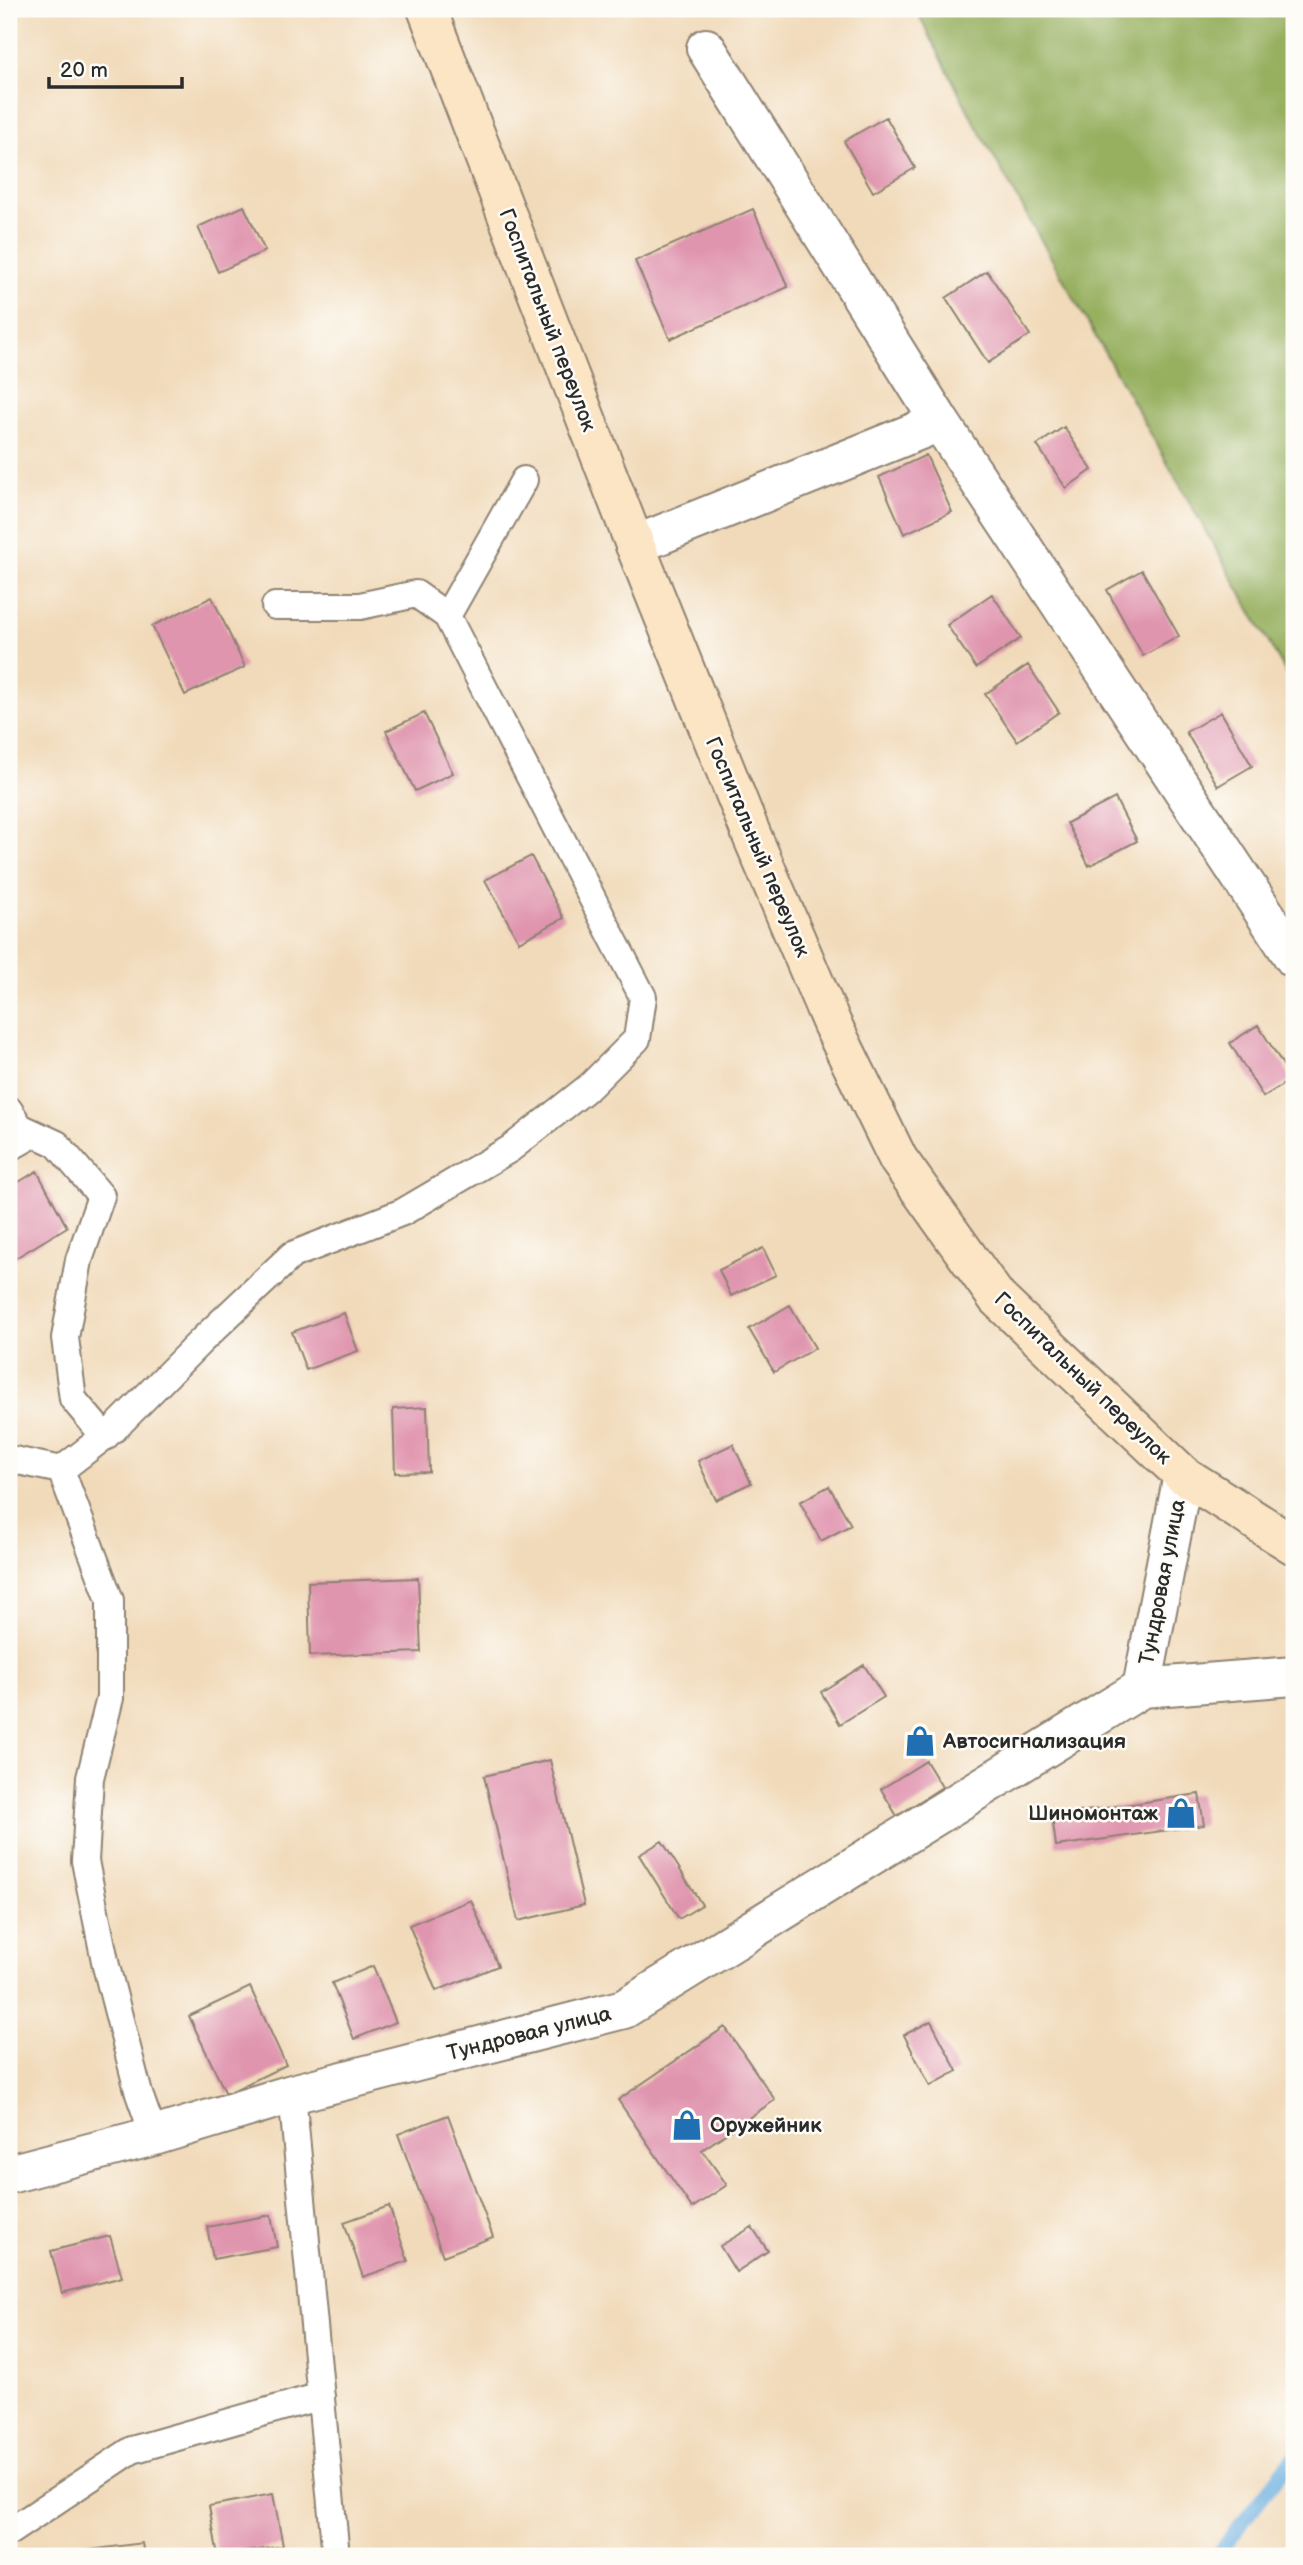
<svg xmlns="http://www.w3.org/2000/svg" width="1303" height="2565" viewBox="0 0 1303 2565" font-family="'Balsamiq Sans',sans-serif">
  <style>
    .forest { fill: #97b061; stroke: #616e46; stroke-width: 2 }
    .lines { fill: none; stroke-linecap: round; stroke-linejoin: round }
    .stream { stroke: #69aedf; stroke-width: 14 }
    .building { fill: #e095af }
    .service-casing { stroke: #8e8272; stroke-width: 30 }
    .minor-casing { stroke: #8e8272; stroke-width: 42 }
    .secondary-casing { stroke: #8e8272; stroke-width: 42 }
    .service { stroke: #fff; stroke-width: 26 }
    .minor { stroke: #fff; stroke-width: 38 }
    .secondary { stroke: #fce5c4; stroke-width: 38 }
    .labels { text-anchor: middle; stroke-width: 5; stroke-linejoin: round; paint-order: stroke }
    .street-label { font-size: 21px; fill: #2b2b2b; stroke: #fdfcf7 }
    .poi-label { font-size: 21px; font-weight: bold; fill: #2b2b2b; stroke: #fdfcf7; text-anchor: start }
  </style>
  <rect width="100%" height="100%" fill="#fdfcf7"/>
  <filter id="ink" filterUnits="userSpaceOnUse"><feTurbulence type="fractalNoise" baseFrequency=".0143" numOctaves="2"/><feDisplacementMap in="SourceGraphic" scale="14" xChannelSelector="R" yChannelSelector="G"/><feConvolveMatrix kernelMatrix="1 2 1 2 8 2 1 2 1" color-interpolation-filters="sRGB"/></filter>
  <filter id="wash" filterUnits="userSpaceOnUse"><feTurbulence type="fractalNoise" baseFrequency=".00686" numOctaves="4" result="noise"/><feDisplacementMap in="SourceGraphic" scale="28" xChannelSelector="R" yChannelSelector="G"/><feGaussianBlur stdDeviation="1.57" result="paint"/><feColorMatrix in="noise" values="0 0 0 0 0 0 0 0 0 0 0 0 0 0 0 0 0 1.4 0 .05"/><feComposite in="paint" operator="in"/></filter>
  <g filter="url(#wash)">
    <rect width="100%" height="100%" fill="#f1daba"/>
    <path class="forest" d="M916 9H1294V687L972 118Z"/>
    <g class="lines">
      <path class="stream" d="M1216 2556 1294 2457"/>
    </g>
    <g id="blocks">
      <path class="building" d="M886 117 915 168 873 192 844 141Z
        M244 206 265 251 218 272 198 227Z
        M753 209 788 287 670 339 635 261Z
        M987 271 1030 335 988 363 946 298Z
        M1064 427 1092 470 1066 488 1037 445Z
        M926 455 952 512 904 534 879 477Z
        M1142 570 1179 636 1143 656 1107 590Z
        M992 594 1021 638 976 668 947 625Z
        M212 597 245 667 185 695 152 626Z
        M1028 665 1059 712 1017 741 985 694Z
        M1221 712 1252 766 1218 786 1186 732Z
        M424 713 453 773 415 791 386 731Z
        M1115 798 1137 841 1089 866 1067 823Z
        M531 856 564 918 519 942 485 880Z
        M1258 1025 1292 1079 1263 1097 1230 1043Z
        M37 1171 67 1227 9 1262V1188Z
        M763 1248 776 1275 731 1296 719 1270Z
        M790 1305 815 1348 774 1372 749 1329Z
        M344 1313 358 1351 306 1370 292 1332Z
        M427 1407 429 1472 395 1473 393 1409Z
        M733 1444 751 1483 716 1500 698 1461Z
        M829 1486 851 1525 821 1541 800 1502Z
        M418 1578 421 1652 310 1656 308 1582Z
        M864 1665 884 1697 840 1724 821 1692Z
        M550 1760 584 1905 518 1921 484 1776Z
        M926 1761 942 1787 897 1816 881 1789Z
        M1199 1794 1204 1825 1056 1846 1052 1816Z
        M662 1841 702 1905 679 1919 639 1855Z
        M471 1900 498 1966 436 1991 409 1925Z
        M373 1966 396 2022 354 2039 332 1983Z
        M250 1987 286 2065 226 2094 189 2016Z
        M931 2021 957 2071 930 2086 904 2035Z
        M725 2027 775 2100 702 2150 727 2185 692 2208 618 2100Z
        M448 2115 493 2237 443 2256 398 2134Z
        M389 2206 408 2261 363 2277 344 2222Z
        M271 2215 277 2247 213 2259 207 2227Z
        M752 2227 768 2251 736 2272 720 2246Z
        M110 2236 122 2277 62 2293 51 2251Z
        M273 2494 283 2546 218 2556 209 2506Z
        M142 2543 144 2556H83L82 2551Z"/>
    </g>
  </g>
  <g filter="url(#ink)">
    <use href="#blocks" fill-opacity="0" stroke="#8e8272" stroke-width="2"/>
    <g class="lines">
      <defs>
        <path id="service" d="M275 606H360L416 594 447 616
          M9 1110 27 1138 9 1148
          M20 1127 57 1144 101 1196 79 1260 65 1338 73 1399 105 1437
          M9 1459 61 1470 110 1600V1698L90 1778 85 1861 106 1966 139 2094 154 2136
          M61 1470 114 1429 201 1341 292 1255 403 1212 510 1149 590 1086 637 1039 643 997 447 616 524 480
          M292 2094 336 2556
          M9 2532 132 2450 321 2396"/>
        <path id="minor" d="M706 48 940 422
          M635 545 940 422 1294 958
          M1142 1688 1183 1475
          M9 2174 154 2136 292 2094 624 2009 1142 1688 1294 1676"/>
        <path id="secondary" d="M427 9 635 545 752 836 832 1024 898 1159 997 1298 1183 1475 1294 1545"/>
      </defs>
      <use href="#service" class="service-casing"/>
      <use href="#minor" class="minor-casing"/>
      <use href="#secondary" class="secondary-casing"/>
      <use href="#service" class="service"/>
      <use href="#minor" class="minor"/>
      <use href="#secondary" class="secondary"/>
    </g>
  </g>
  <defs>
    <symbol id="shop-bare" viewBox="-9 -9 18 18"><path d="M-5-2.5h2.3a2.7 3.5 0 0 1 5.4 0H5L5.5 6h-11ZM-1.5-2.5h3a1.5 2.3 0 0 0-3 0Z" fill="#1f6fb2" stroke="#fdfcf7" stroke-width="2.5" paint-order="stroke"/></symbol>
  </defs>
  <g fill-rule="evenodd">
    <use href="#shop-bare" x="898" y="1719" width="44" height="44"/>
    <use href="#shop-bare" x="1159" y="1791" width="44" height="44"/>
    <use href="#shop-bare" x="665" y="2103" width="44" height="44"/>
  </g>
  <g class="labels">
    <g class="street-label">
      <text transform="translate(548 320) rotate(69)" y="7">Госпитальный переулок</text>
      <text transform="translate(758 847) rotate(67)" y="7">Госпитальный переулок</text>
      <text transform="translate(1083 1378) rotate(44)" y="7">Госпитальный переулок</text>
      <text transform="translate(1162 1582) rotate(-79)" y="7">Тундровая улица</text>
      <text transform="translate(529 2033) rotate(-14)" y="7">Тундровая улица</text>
    </g>
    <g class="poi-label">
      <text x="943" y="1748">Автосигнализация</text>
      <text x="1158" y="1820" text-anchor="end">Шиномонтаж</text>
      <text x="710" y="2132">Оружейник</text>
    </g>
  </g>
  <rect width="1303" height="2565" fill="none" stroke="#fdfcf7" stroke-width="35"/>
  <path d="M49 77v10h133v-10" fill="none" stroke="#2b2b2b" stroke-width="3.5"/>
  <text x="60" y="77" font-size="21" fill="#2b2b2b" stroke="#fdfcf7" stroke-width="5" paint-order="stroke">20 m</text>
</svg>
